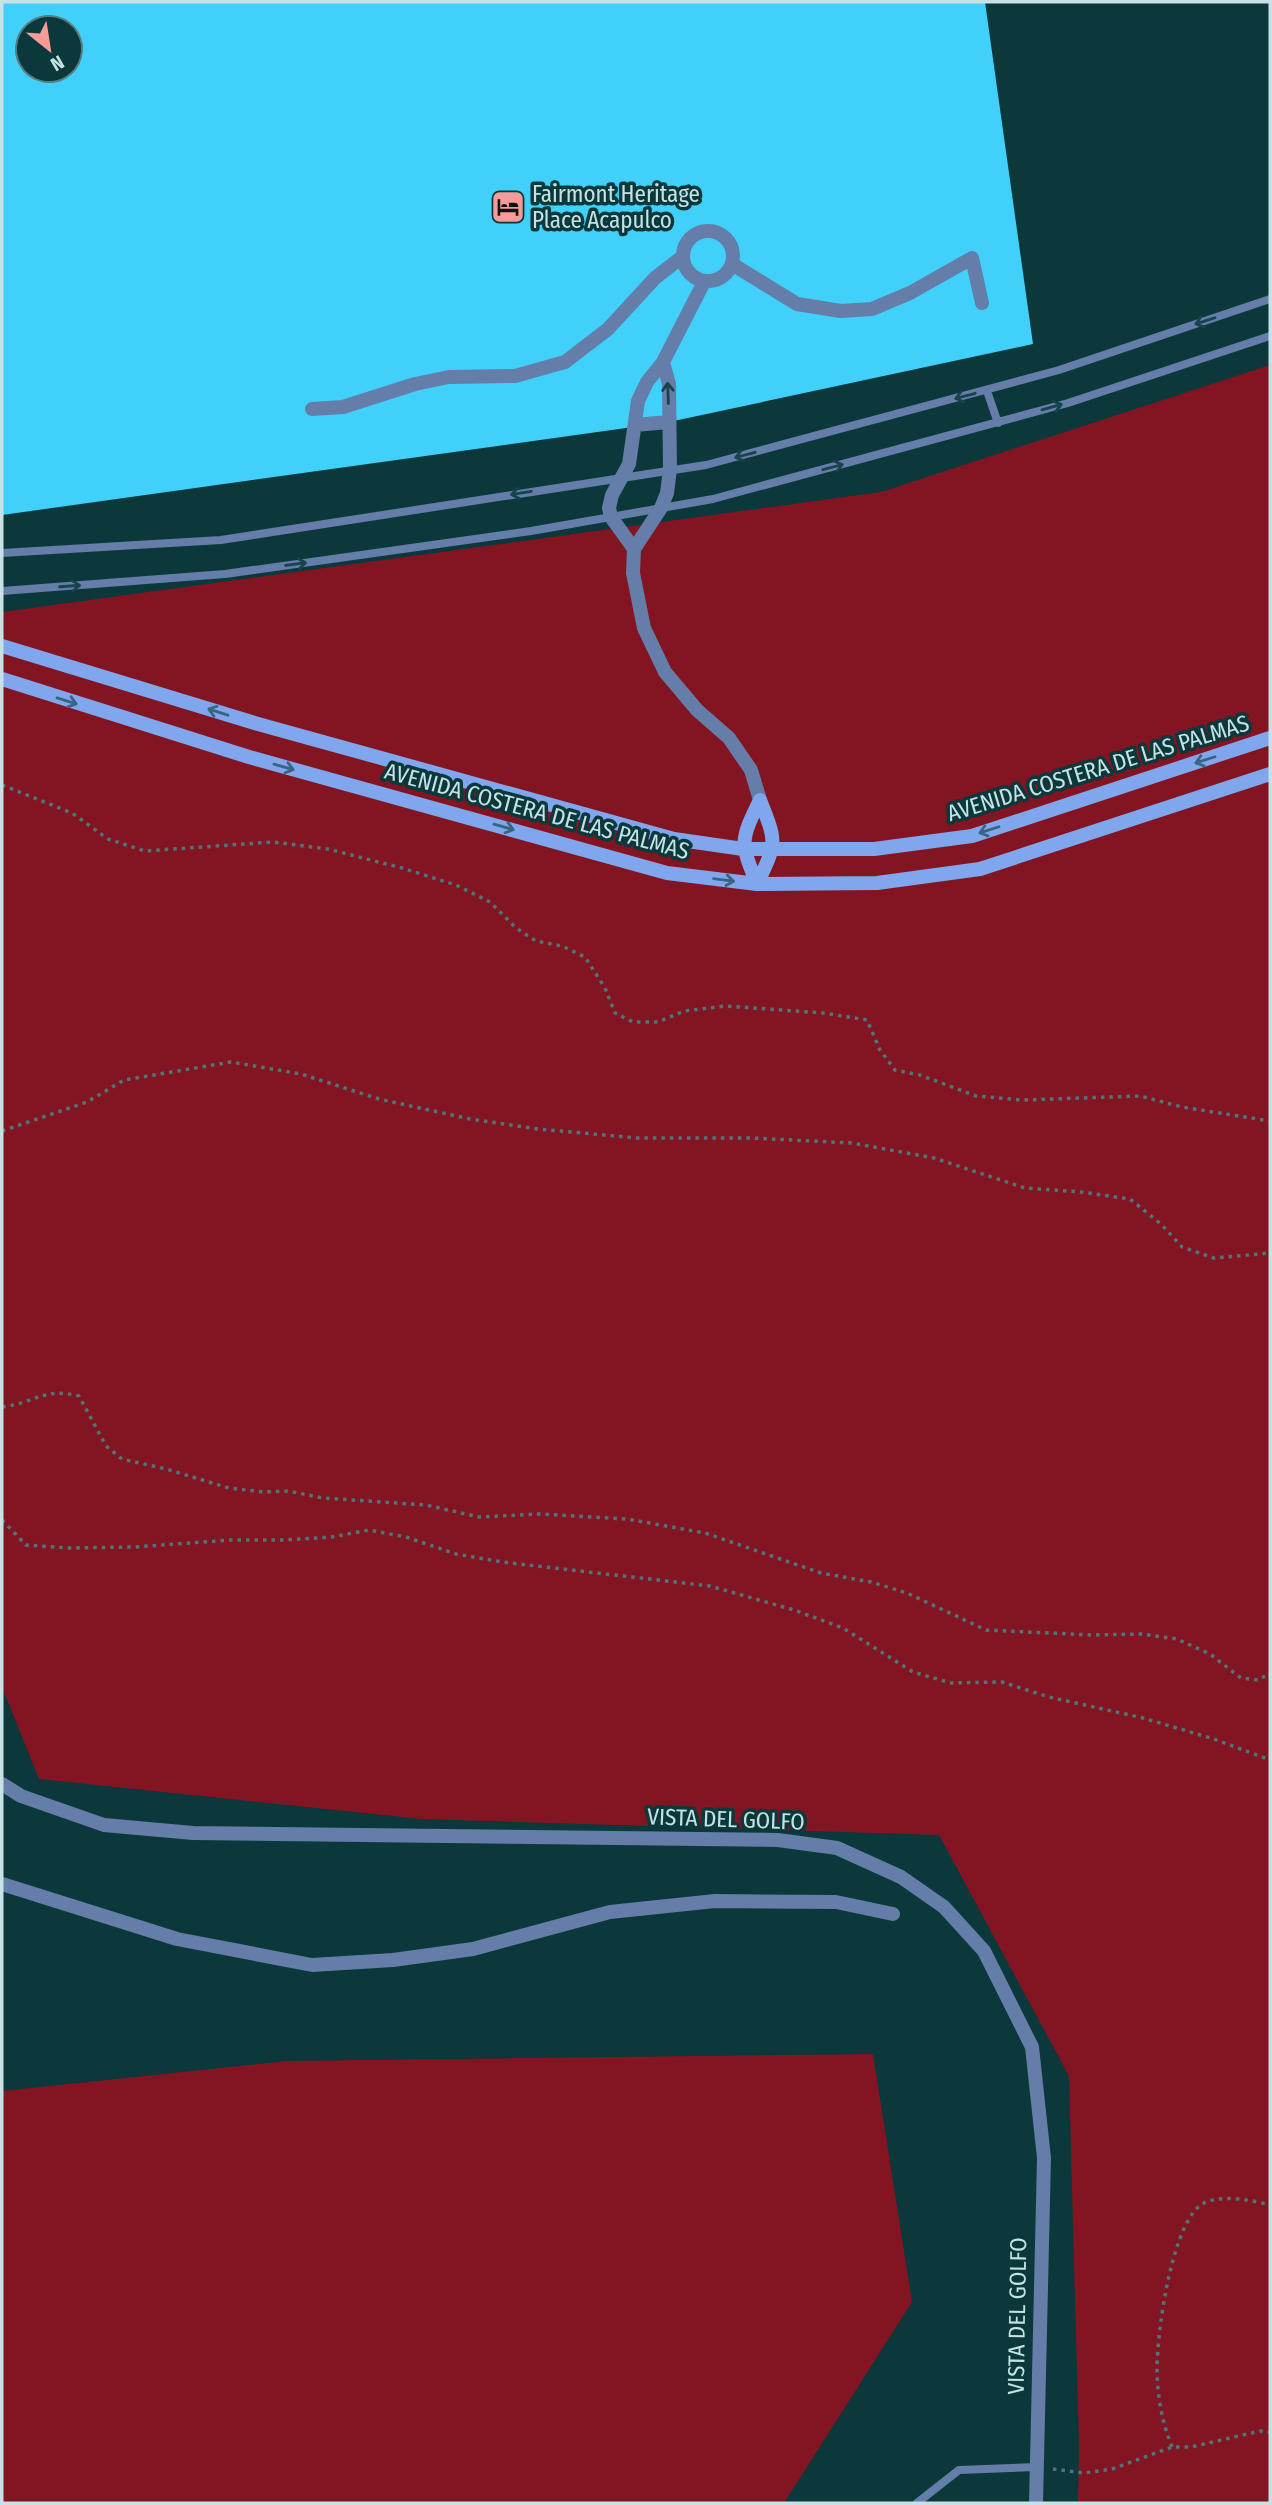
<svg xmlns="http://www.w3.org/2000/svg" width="1272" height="2505" viewBox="0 0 1272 2505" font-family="'Fira Sans Condensed',sans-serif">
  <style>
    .green { fill: #821521 }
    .building { fill: #41d0fa; fill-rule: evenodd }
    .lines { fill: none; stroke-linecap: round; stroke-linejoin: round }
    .path { stroke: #4e7678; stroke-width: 3.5; stroke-dasharray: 3.5 5; stroke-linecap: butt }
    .lane { stroke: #647da9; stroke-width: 8 }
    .street { stroke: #647da9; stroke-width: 14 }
    .secondary { stroke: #80a7ed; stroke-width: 14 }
    .oneway { stroke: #18424c }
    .oneway2 { stroke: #396482 }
    .labels { text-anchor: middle; stroke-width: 7; stroke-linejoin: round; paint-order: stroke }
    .poi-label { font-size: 23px; fill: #c6e2e4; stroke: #0a383b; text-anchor: start }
    .street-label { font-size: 23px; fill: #c6e2e4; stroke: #0a383b }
  </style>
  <rect width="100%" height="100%" fill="#0a383b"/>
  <path class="green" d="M1270 365V2503H1078L1079 2447 1069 2076 939 1835 421 1819 39 1779 2 1687V612L881 492Z
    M873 2054 912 2302 784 2503H2V2091L288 2061Z"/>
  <path class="building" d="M2 2H985L1033 344 669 422 2 515ZM28 28H70V70H28Z"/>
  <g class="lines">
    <path class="path" d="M2 785 72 813 108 839 145 851 273 842 328 849 402 868 456 885 490 902 516 928 536 941 562 946 585 957 605 988 615 1013 633 1022H658L684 1011 726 1006 823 1013 867 1020 880 1050 895 1070 920 1075 976 1096 1022 1100 1140 1096 1182 1107 1270 1121
      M2 1131 87 1102 124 1080 231 1062 301 1074 379 1099 470 1119 538 1129 637 1138H752L852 1143 934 1158 1025 1188 1081 1192 1130 1199 1161 1224 1182 1247 1214 1258 1270 1253
      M2 1407C35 1403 43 1387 79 1396L106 1446 122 1459 166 1469 229 1488 264 1492 288 1491 323 1498 426 1505 479 1517 539 1514 627 1519 705 1533 821 1573 871 1582 907 1593 986 1630 1092 1635 1141 1634 1177 1639 1210 1654 1241 1678 1258 1680 1270 1673
      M2 1520 26 1545 68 1548 135 1547 231 1540H285L332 1537 369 1530 406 1537 456 1554 502 1562 710 1586 794 1610 843 1628 913 1672 951 1683 1002 1682 1049 1697 1143 1718 1214 1739 1270 1760
      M1172 2447C1162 2422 1157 2395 1157 2368 1157 2334 1172 2215 1206 2202 1225 2195 1252 2200 1270 2205
      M1053 2469 1084 2473 1112 2469 1172 2447H1191L1260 2431 1270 2432"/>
    <path class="lane" d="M987 391 998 423
      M2 553 221 540 706 465 1059 370 1270 299
      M2 591 225 574 531 531 713 499 1068 403 1270 336
      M917 2503 959 2470 1037 2467"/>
    <path class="street" d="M683 256a25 25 0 1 1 50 0a25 25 0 1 1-50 0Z
      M732 264 797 304 841 311 872 309 910 293 972 258 982 303
      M663 362 669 384 670 469 667 493 661 508 634 549 633 573 644 628 665 672 697 710 729 738 751 770 760 800
      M312 409 343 407 415 384 449 377 515 376 565 362 608 329 655 278 682 257
      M635 425 669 422
      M634 549 611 517 609 508 612 495 629 464 638 401 647 382 663 362 704 282
      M2 1784 21 1796 104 1825 193 1833 778 1840 837 1848 901 1877 944 1907 984 1951 1032 2047 1044 2158 1036 2503
      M2 1884 177 1939 312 1965 393 1960 473 1949 610 1912 715 1901 836 1902 893 1914"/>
    <path class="secondary" d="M2 646 258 724 674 839 743 849H874L972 836 1270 738
      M2 679 249 757 667 873 757 884 877 883 980 869 1270 774
      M757 884C777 842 777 843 760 800
      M757 884C740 842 740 841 760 800"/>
  </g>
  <defs><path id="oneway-shaft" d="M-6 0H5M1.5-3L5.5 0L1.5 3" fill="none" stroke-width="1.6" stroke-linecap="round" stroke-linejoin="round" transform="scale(1.75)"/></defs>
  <g class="oneway">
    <use href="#oneway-shaft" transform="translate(1205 321) rotate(162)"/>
    <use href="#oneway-shaft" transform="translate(668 393) rotate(-92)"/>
    <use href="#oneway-shaft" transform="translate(965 396) rotate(165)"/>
    <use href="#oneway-shaft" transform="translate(1052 407) rotate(-16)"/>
    <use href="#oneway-shaft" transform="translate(745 455) rotate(165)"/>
    <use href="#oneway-shaft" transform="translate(833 467) rotate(-15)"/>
    <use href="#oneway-shaft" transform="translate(521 493) rotate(171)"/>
    <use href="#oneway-shaft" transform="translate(296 564) rotate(-8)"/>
    <use href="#oneway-shaft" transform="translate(70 586) rotate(-4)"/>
  </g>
  <g class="oneway2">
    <use href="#oneway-shaft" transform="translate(67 701) rotate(17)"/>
    <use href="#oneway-shaft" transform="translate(218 712) rotate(-163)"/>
    <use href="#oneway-shaft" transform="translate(1205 760) rotate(162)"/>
    <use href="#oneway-shaft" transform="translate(284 767) rotate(16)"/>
    <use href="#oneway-shaft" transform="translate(504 827) rotate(16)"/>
    <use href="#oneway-shaft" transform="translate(989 830) rotate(162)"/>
    <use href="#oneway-shaft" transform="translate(724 880) rotate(7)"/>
  </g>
  <defs>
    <symbol id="hotel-square" viewBox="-11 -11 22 22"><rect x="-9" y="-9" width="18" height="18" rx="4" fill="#f59b98" stroke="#0a383b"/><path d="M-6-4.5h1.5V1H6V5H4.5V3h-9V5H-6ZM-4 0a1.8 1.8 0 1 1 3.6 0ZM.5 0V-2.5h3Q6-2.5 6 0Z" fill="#111"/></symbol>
  </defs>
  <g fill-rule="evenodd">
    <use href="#hotel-square" x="489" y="188" width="38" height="38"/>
  </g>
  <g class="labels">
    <g class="poi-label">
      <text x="532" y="202">Fairmont Heritage<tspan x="532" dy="26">Place Acapulco</tspan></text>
    </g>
    <g class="street-label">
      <text transform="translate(1098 768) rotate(-17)" y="8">AVENIDA COSTERA DE LAS PALMAS</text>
      <text transform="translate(537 811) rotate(15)" y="8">AVENIDA COSTERA DE LAS PALMAS</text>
      <text transform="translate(726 1819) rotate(2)" y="8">VISTA DEL GOLFO</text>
      <text transform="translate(1017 2316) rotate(-89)" y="8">VISTA DEL GOLFO</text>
    </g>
  </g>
  <rect width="1272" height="2505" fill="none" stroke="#c6e2e4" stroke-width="7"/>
  <g transform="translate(49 49) rotate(150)"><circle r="33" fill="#0a383b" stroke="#557c7f" stroke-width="2"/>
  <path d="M0-5L12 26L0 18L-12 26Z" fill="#f59b98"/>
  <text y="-10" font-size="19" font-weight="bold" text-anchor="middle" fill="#c6e2e4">N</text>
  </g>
</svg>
